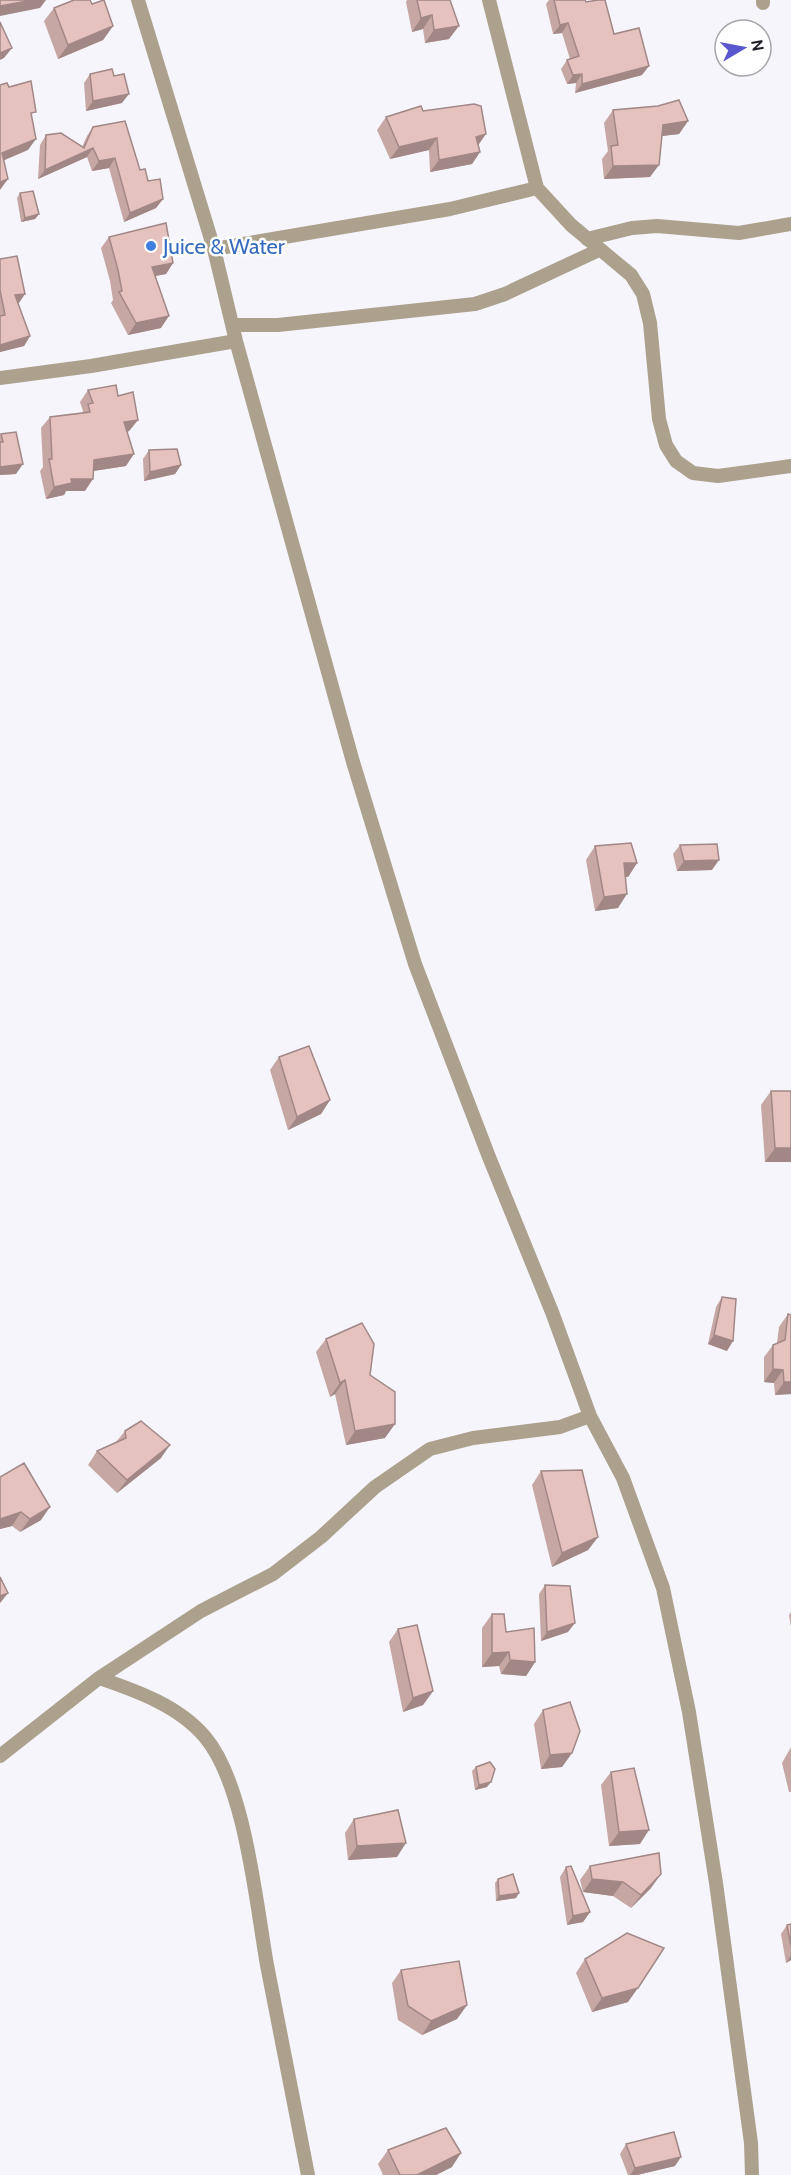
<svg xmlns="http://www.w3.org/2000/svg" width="791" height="2175" viewBox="0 0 791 2175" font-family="Cabin,sans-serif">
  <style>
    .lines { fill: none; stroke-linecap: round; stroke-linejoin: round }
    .minor { stroke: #aba18d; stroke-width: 14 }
    .wall { fill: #c6a7a4 }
    .shaded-wall { fill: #a18886 }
    .building { fill: #e6c2bf; stroke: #a18886; stroke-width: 1.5 }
    .shop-dot { fill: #3f7fe0; stroke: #fff; stroke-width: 2 }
    .labels { text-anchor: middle; stroke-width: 5; stroke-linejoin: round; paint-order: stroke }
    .shop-label { font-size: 22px; fill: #366cbe; stroke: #fff; text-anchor: start }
  </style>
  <rect width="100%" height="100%" fill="#f6f5fb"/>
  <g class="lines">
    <path class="minor" d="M138 0 214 249 236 341 353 762 415 964 489 1157 552 1312 590 1416 623 1478 663 1588 689 1712 716 1883 751 2143 752 2175
      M489 0 537 188 571 225 631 275 643 294 650 323 659 419 666 445 676 461 693 473 718 476 791 466
      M763 0V3
      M587 239 632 228 657 226 739 233 791 224
      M214 249 450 209 537 188
      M233 325H278L475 304 505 294 599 250
      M0 378 91 366 236 341
      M99 1678C137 1691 179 1706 205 1737 245 1784 256 1903 267 1965 280 2035 294 2105 308 2175
      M0 1756 99 1678 201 1611 273 1574 321 1537 375 1487 430 1449 473 1438 560 1427 590 1416"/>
  </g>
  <path class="wall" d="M407 0H450L449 39 425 43 423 29 412 32 406 2Z
    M549 0H585L586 2 614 34 642 75 575 93 576 83 567 84 561 69 567 60 570 59 562 33 553 34 546 4Z
    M92 4 113 26 103 40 58 59 44 21 54 8Z
    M90 74 122 103 86 111 84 83Z
    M613 110 688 121 679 134 662 136 650 177 604 179 602 159 608 151 604 123Z
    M423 111 478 145 480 152 472 164 430 172 429 150 390 159 377 130 386 117Z
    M93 127 140 170 148 181 163 199 156 208 124 222 109 168 92 171 87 157 38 179 40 145 46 135 82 147 87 136Z
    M20 193 39 214 35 219 21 222 17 198Z
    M109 237 173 263 166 274 155 276 161 328 128 335 111 303 113 300 110 281 101 248Z
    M0 259 25 294 18 303 30 336 24 346 0 352Z
    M88 390 118 396 138 420 129 431 127 432 126 466 94 471 85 491H66L64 495 46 499 40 471 43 467 41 428 50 417 82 413 83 411 80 402Z
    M1 434 16 474 0 475V435Z
    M149 450 181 465 175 474 144 481 143 459Z
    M680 845 712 870 677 871 673 854Z
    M595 846 637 863 628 877H626L618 908 595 911 586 860Z
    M279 1057 330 1100 321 1114 288 1130 270 1070Z
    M771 1091 791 1162H765L761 1105Z
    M722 1297 727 1351 708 1344 716 1307Z
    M788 1314 791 1394 775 1395 774 1383 764 1382V1357L773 1345 777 1343 779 1327Z
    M326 1339 385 1438 346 1445 335 1394 330 1397 316 1352Z
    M125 1431 161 1458 117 1493 88 1465 97 1451 116 1442Z
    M541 1471 598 1537 588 1550 552 1567 532 1485Z
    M0 1477 41 1520 20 1532 12 1526 0 1529Z
    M545 1585 568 1632 541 1641 539 1594Z
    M791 1612V1627L789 1615Z
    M492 1614 506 1632 535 1662 526 1676 501 1674 499 1666 482 1667V1628Z
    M398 1629 433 1691 423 1705 403 1712 389 1642Z
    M543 1710 572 1753 562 1767 541 1769 534 1724Z
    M791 1747V1792H789L782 1763Z
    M476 1767 487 1787 475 1790 472 1771Z
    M611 1772 640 1844 609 1846 601 1785Z
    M354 1819 397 1857 348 1860 345 1833Z
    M590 1866 651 1888 631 1908 613 1896 583 1892 580 1880Z
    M566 1867 590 1912 583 1922 567 1925 560 1877Z
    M498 1879 516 1898 496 1901 495 1883Z
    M791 1924V1960L786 1963 781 1934 787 1925Z
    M585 1959 628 2002 592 2012 576 1973Z
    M401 1970 467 2005 457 2019 422 2035 398 2020 392 1983Z
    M626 2144 675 2166 637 2175H628L620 2154Z
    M388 2150 452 2167 436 2175H383L378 2164Z"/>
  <path class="shaded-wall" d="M33 0H46L40 8 0 16V6Z
    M432 15 423 29 412 32 421 18Z
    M568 23 562 33 553 34 560 25Z
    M113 26 103 40 58 59 68 45Z
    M459 26 449 39 425 43 434 30Z
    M12 48 4 58 0 60V53Z
    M649 66 642 75 575 93 582 84Z
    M582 74 576 83 567 84 573 75Z
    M129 94 122 103 86 111 93 101Z
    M688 121 679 134 654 137 663 125Z
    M486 134 477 147 476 137Z
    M437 138 429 150 390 159 399 147Z
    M36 139 28 150 0 162 2 153Z
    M93 148 87 157 38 179 45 170Z
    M480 152 472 164 430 172 439 160Z
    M115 158 109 168 92 171 99 161Z
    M659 165 650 177 604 179 613 166Z
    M8 179 0 190V182Z
    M163 199 156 208 124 222 130 213Z
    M39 214 35 219 21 222 25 218Z
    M173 263 166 274 145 278 152 267Z
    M25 294 19 303 9 304 15 295Z
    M169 316 161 328 128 335 136 323Z
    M30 336 24 346 0 352V345Z
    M138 420 129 431 116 434 124 422Z
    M134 454 126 466 86 472 94 460Z
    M23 464 16 474 0 475V467Z
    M181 465 175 474 144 481 150 472Z
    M71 479H93L85 491H66L64 495 46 499 54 487Z
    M719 860 712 870 677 871 684 861Z
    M624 863H637L628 877H615Z
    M627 894 618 908 595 911 604 897Z
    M330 1100 321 1114 288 1130 297 1117Z
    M775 1148H791V1162H765Z
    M714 1335 733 1341 727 1351 708 1344Z
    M773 1369 783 1370 774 1383 764 1382Z
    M345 1380 335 1394 330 1397 340 1383Z
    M784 1382H791V1394L775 1395Z
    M395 1424 385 1438 346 1445 355 1431Z
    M170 1445 161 1458 117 1493 127 1480Z
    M50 1507 41 1520 20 1532 30 1519Z
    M21 1512 12 1526 0 1529V1519Z
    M598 1537 588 1550 552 1567 562 1553Z
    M8 1593 1 1602 0 1603V1596Z
    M575 1623 568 1632 541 1641 547 1632Z
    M509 1652 499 1666 482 1667 492 1653Z
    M510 1660 535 1662 526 1676 501 1674Z
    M433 1691 423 1705 403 1712 413 1698Z
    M572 1753 562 1767 541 1769 550 1755Z
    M491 1782 487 1787 475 1790 479 1785Z
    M649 1830 640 1844 609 1846 619 1832Z
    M406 1843 397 1857 348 1860 357 1846Z
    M661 1874 651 1888 631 1908 641 1895Z
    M592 1879 623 1882 613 1896 583 1892Z
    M519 1893 516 1898 496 1901 499 1896Z
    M590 1912 583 1922 567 1925 573 1916Z
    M791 1955V1960L786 1963Z
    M638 1988 628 2002 592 2012 602 1998Z
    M467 2005 457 2019 422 2035 431 2021Z
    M461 2153 452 2167 436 2175H417Z
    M681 2157 675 2166 637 2175H630L635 2168Z"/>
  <path class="building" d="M0 0H33L0 6Z
    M74 0H90L92 4 104 0 113 26 68 45 54 8Z
    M417 0H450L459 26 434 30 432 15 421 18Z
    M554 0H585L586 2 598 0H605L614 34 639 28 649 66 582 84V74L573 75 567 60 579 56 568 23 560 25Z
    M0 22 12 48 0 53Z
    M112 69 114 76 124 74 129 94 93 101 90 74Z
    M31 81 36 112 31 113 36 139 2 153 8 179 0 182V85L7 83 9 87Z
    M679 100 688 121 663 125 659 165 613 166 611 146 618 145 613 110 658 106Z
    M474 104 481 106 486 134 476 137 480 152 439 160 437 138 399 147 386 117 421 106 423 111Z
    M125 121 140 170 145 169 148 181 160 179 163 199 130 213 115 158 99 161 93 148 45 170 46 135 61 133 84 148 93 127Z
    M33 191 39 214 25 218 20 193Z
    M166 223 173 263 152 267 169 316 136 323 119 292 122 291 118 270 109 237Z
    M17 256 25 294 15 295 30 336 0 345V316L5 315 0 290V259Z
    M116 385 118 396 133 392 138 420 124 422 134 454 94 460 93 479H71L72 483 54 487 49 459H52L50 417 90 412 88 404 93 403 88 390Z
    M16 432 23 464 0 467V442H3L1 434Z
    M177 449 181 465 150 472 149 450Z
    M631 843 637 863H624L627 894 604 897 595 846Z
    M717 844 719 860 684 861 680 845Z
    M309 1046 330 1100 297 1117 279 1057Z
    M771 1091H791V1148H775Z
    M722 1297 736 1299 733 1341 714 1335Z
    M788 1314 791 1315V1382H784L783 1370 773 1369V1345L785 1340Z
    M362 1323 374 1344 370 1375 395 1392V1424L355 1431 345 1380 340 1383 326 1339Z
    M141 1421 170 1445 127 1480 97 1451 126 1438 125 1431Z
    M24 1463 50 1507 30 1519 21 1512 0 1519V1477Z
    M582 1470 598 1537 562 1553 541 1471Z
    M0 1577 8 1593 0 1596Z
    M545 1585 570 1586 575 1623 547 1632Z
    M492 1614H504L506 1632 534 1628 535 1662 510 1660 509 1652 492 1653Z
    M417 1625 433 1691 413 1698 398 1629Z
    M570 1702 580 1731 572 1753 550 1755 543 1710Z
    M490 1762 495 1769 491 1782 479 1785 476 1767Z
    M634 1768 649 1830 619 1832 611 1772Z
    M398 1810 406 1843 357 1846 354 1819Z
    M659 1853 661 1874 641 1895 623 1882 592 1879 590 1866Z
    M571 1866 590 1912 573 1916 566 1867Z
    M513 1874 519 1893 499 1896 498 1879Z
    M791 1924V1946L787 1925Z
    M627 1933 664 1948 638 1988 602 1998 585 1959Z
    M459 1961 467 2005 431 2021 408 2006 401 1970Z
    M446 2128 461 2153 417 2175H400L388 2150Z
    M674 2132 681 2157 635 2168 626 2144Z"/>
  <circle class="shop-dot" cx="151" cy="246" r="6"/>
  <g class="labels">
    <g class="shop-label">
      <text x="163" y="254">Juice &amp; Water</text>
    </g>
  </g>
  <g transform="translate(743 48) rotate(80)"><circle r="28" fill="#ffffff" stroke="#a6a5a9" stroke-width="1.5"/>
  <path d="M0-4.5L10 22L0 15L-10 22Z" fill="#5957ce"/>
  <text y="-9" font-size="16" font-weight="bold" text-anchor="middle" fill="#211e29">N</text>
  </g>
</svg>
